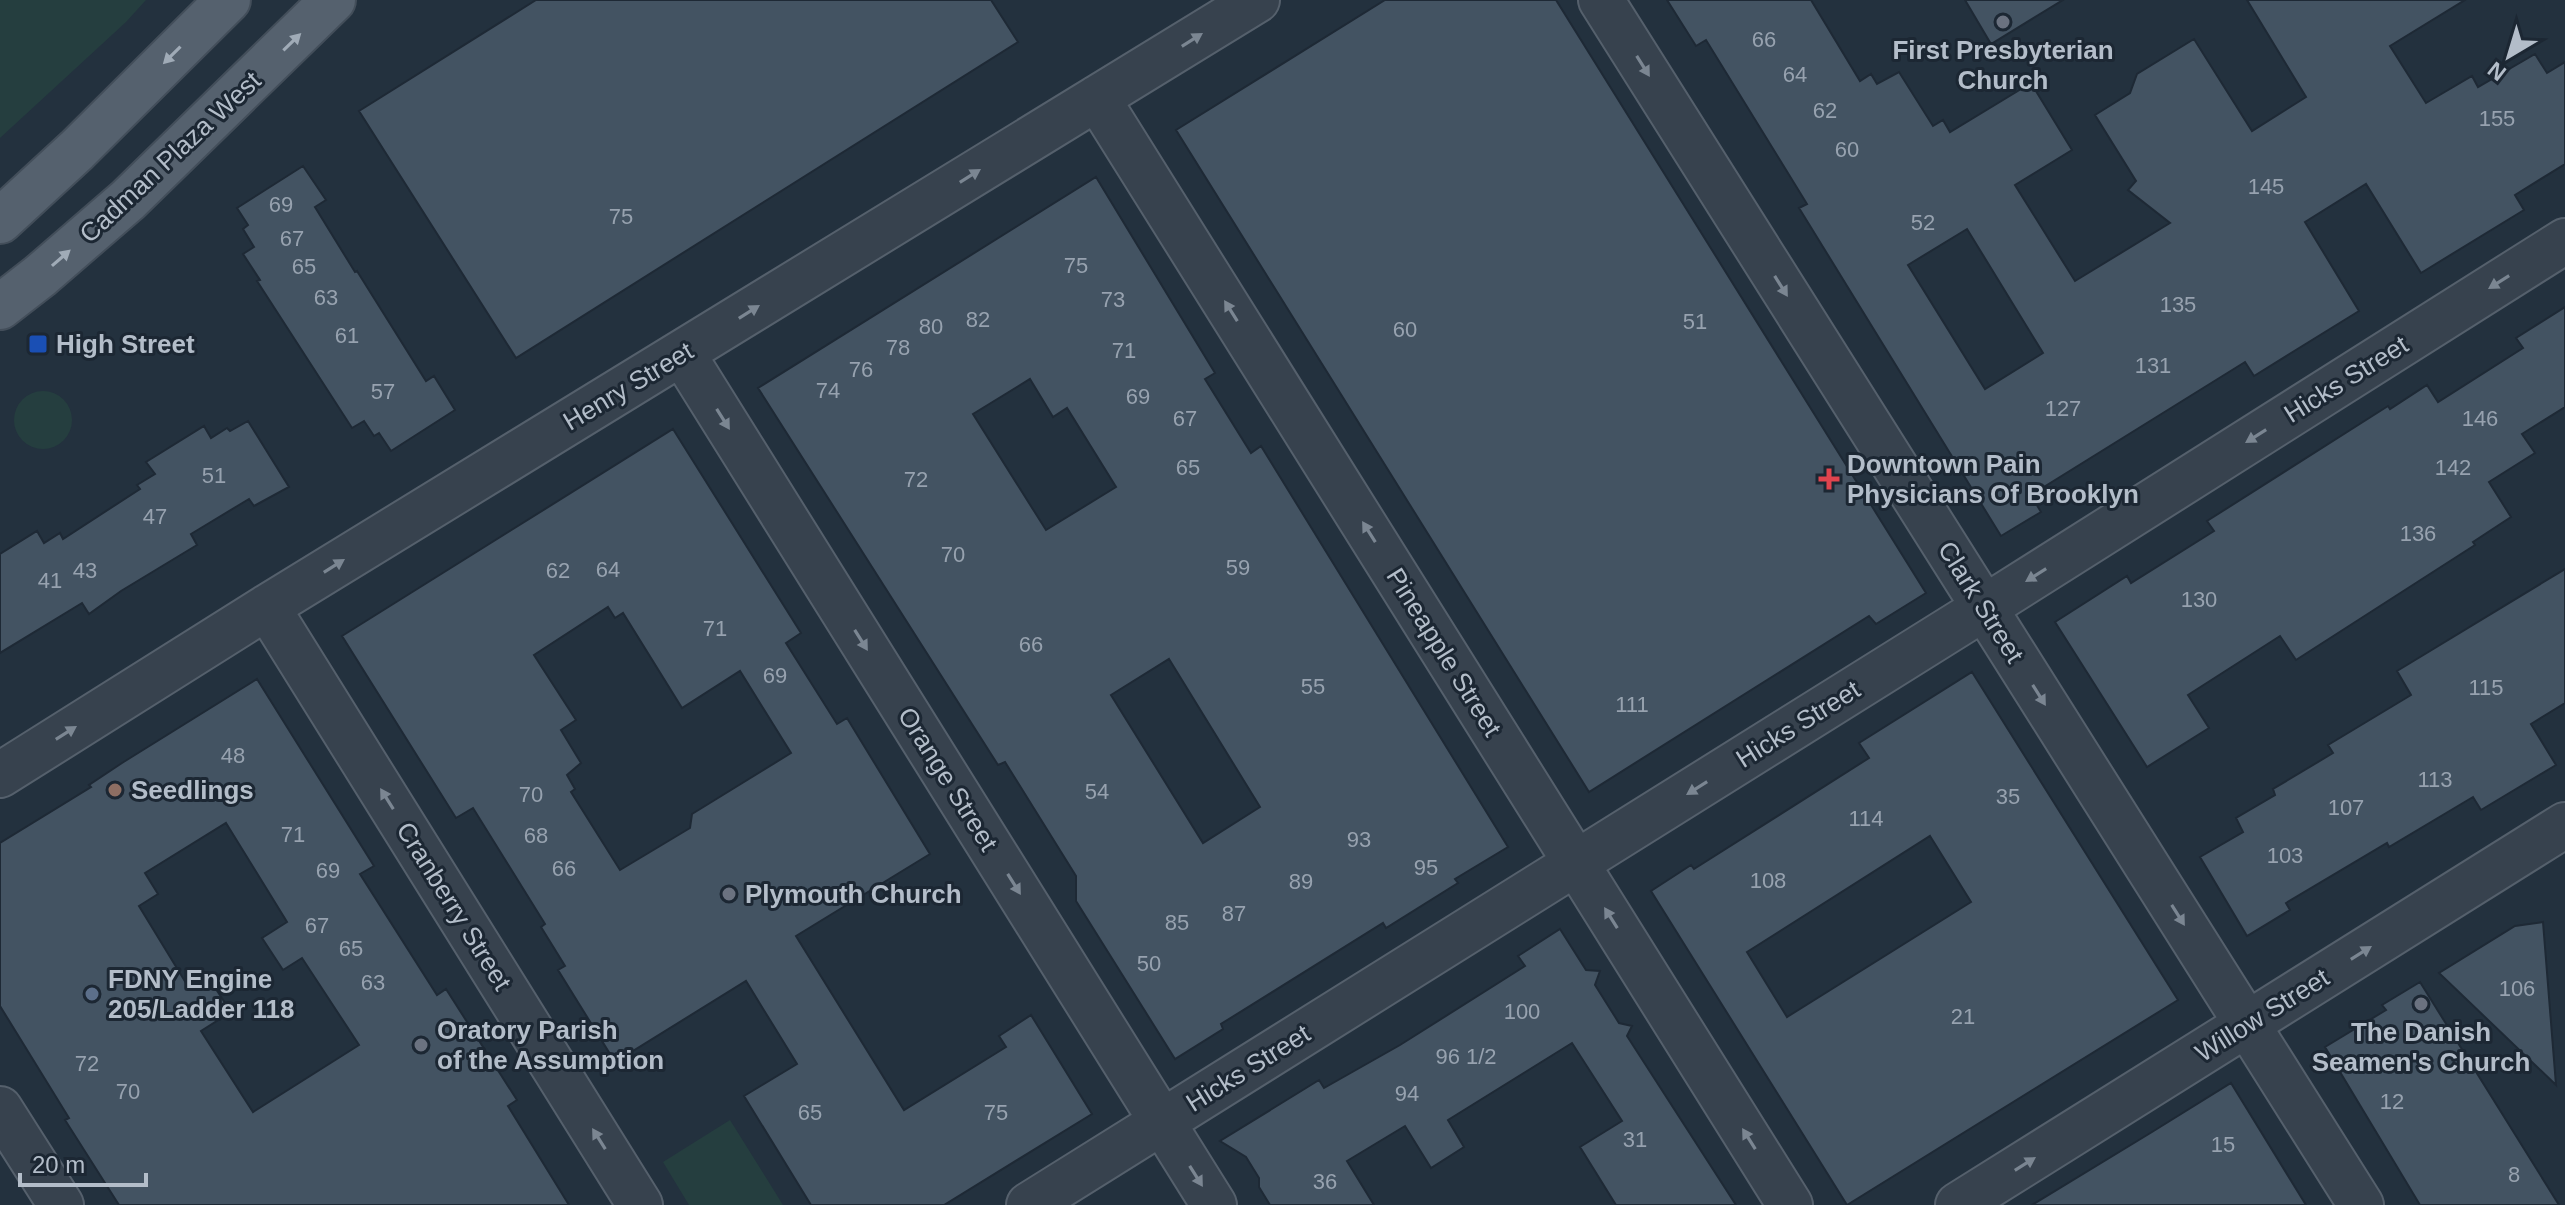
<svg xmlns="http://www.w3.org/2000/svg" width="2565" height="1205" viewBox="0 0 2565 1205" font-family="Helvetica,sans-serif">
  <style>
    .green { fill: #253e3f }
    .building { fill: #435362; stroke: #1e2935; stroke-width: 2; fill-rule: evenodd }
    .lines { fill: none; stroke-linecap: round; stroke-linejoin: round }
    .minor-casing { stroke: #55606c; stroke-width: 48 }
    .major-casing { stroke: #434e5a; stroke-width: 48 }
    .minor { stroke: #37424e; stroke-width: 44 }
    .major { stroke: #55616e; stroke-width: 44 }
    .oneway { fill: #7b8692 }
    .oneway2 { fill: #a0abb7 }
    .worship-dot { fill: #6b7280; stroke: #1c2733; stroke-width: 3 }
    .transit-dot { fill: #1a4fb4; stroke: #1c2733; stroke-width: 3 }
    .health-dot { fill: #e0444e; stroke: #1c2733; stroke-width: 3 }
    .education-dot { fill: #8d6e63; stroke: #1c2733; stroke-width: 3 }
    .service-dot { fill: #5c6f8a; stroke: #1c2733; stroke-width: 3 }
    .labels { text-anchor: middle; stroke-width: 6; stroke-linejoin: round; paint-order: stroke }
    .number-label { font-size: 22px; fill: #97a2af }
    .poi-label { font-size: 26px; font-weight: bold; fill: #b3bdc9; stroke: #1c2733; text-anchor: start }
    .street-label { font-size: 26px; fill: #b3bdc9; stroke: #1c2733 }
  </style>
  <rect width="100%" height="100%" fill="#23313e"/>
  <path class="green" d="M0 0H146L126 22 0 138Z
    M14 420a29 29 0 1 1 58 0a29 29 0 1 1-58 0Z
    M730 1120 783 1205H689L663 1162Z"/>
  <path class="building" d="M536 0H991L1018 42 516 358 359 111Z
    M1385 0H1556L1926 593 1876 624 1869 616 1589 792 1176 130Z
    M1667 0H1811L1860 81 1871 74 1877 84 1899 72 1933 126 1943 120 1950 132 2031 83 2072 150 2015 185 2075 281 2170 223 2128 190 2136 181 2095 115 2130 93 2137 74 2194 39 2252 131 2306 97 2247 0H2465L2390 46 2426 103 2472 76 2478 87 2535 54 2547 73 2565 62V164L2515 195 2524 210 2421 273 2366 184 2305 222 2359 311 2254 376 2245 362 2031 495 2041 512 2001 536 1799 208 1807 204 1706 40 1696 46ZM1967 229 2043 353 1985 389 1908 265Z
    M1965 0H2063L1991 44Z
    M303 166 326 200 315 207 355 272 357 271 426 381 434 376 455 410 391 451 379 433 374 436 364 421 352 428 257 281 260 280 243 254 254 247 243 229 248 225 237 208Z
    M1096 177 1215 373 1205 379 1251 453 1261 446 1508 847 1455 879 1458 883 1386 928 1383 923 1221 1024 1223 1029 1175 1059 1076 901V876L1005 762 998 765 758 388ZM1030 379 1053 417 1067 408 1116 487 1046 530 973 414ZM1169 659 1260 807 1203 843 1111 695Z
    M2565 307V407L2522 434 2535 453 2489 482 2511 517 2473 542 2475 545 2296 660 2280 636 2188 695 2209 728 2147 767 2055 622 2127 576 2131 583 2214 531 2207 521 2388 406 2390 409 2427 385 2438 402 2523 348 2516 338Z
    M248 421 289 487 254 506 249 499 191 534 197 545 121 591 89 614 82 603 0 653V554L37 531 44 543 60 533 63 539 140 489 137 485 155 474 146 462 204 426 211 438 227 428 230 431Z
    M673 429 801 633 786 643 837 724 847 718 930 854 796 936 904 1110 1006 1047 999 1036 1031 1015 1092 1114 944 1205H811L744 1096 797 1064 746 981 615 1062 558 970 565 966 541 927 545 924 473 808 456 818 342 636ZM608 607 615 618 623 613 682 708 740 671 791 753 692 814 690 828 620 870 571 792 575 789 567 775 581 763 561 730 576 720 534 655Z
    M2565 569V703L2531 724 2556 765 2481 810 2473 797 2389 847 2387 843 2286 903 2290 910 2247 936 2200 857 2243 832 2236 818 2275 795 2273 789 2333 753 2328 745 2411 695 2397 671Z
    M1972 672 2178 1000 1847 1205 1651 891 1691 865 1694 869 1869 758 1859 743ZM1930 836 1971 902 1787 1017 1747 952Z
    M257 679 374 866 360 874 437 995 446 989 517 1100 508 1106 569 1205H119L65 1120 69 1118 0 1006V843L91 787 89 785 122 763ZM226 823 287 922 262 938 283 970 302 958 359 1045 253 1112 201 1031 231 1012 208 977 189 988 139 906 158 894 145 873Z
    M2543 922 2556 1085 2439 973 2515 926Z
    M1560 929 1586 970 1600 971 1595 985 1619 1023 1632 1026 1627 1036 1736 1205H1616L1580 1147 1622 1121 1572 1043 1448 1120 1464 1147 1431 1168 1405 1126 1347 1161 1374 1205H1270L1259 1187V1178L1246 1157 1220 1141 1319 1080 1324 1088 1400 1045 1525 966 1518 956Z
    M2420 982 2559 1205H2420L2325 1047 2386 1010 2382 1005Z
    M2231 1083 2306 1205H2032L2152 1132Z"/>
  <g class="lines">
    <defs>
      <path id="minor" d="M1601 0 2361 1205
        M1097 98 1790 1205
        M682 353 1214 1205
        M267 607 640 1205
        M0 775 267 607 1257 0
        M0 1109 61 1205
        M1029 1205 1984 608 2565 241
        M1958 1205 2565 825"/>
      <path id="major" d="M0 221 77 150 228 0
        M0 307 40 276 128 200 333 0"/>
    </defs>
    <use href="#minor" class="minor-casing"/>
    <use href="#major" class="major-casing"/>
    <use href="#minor" class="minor"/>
    <use href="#major" class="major"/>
  </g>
  <defs><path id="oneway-solid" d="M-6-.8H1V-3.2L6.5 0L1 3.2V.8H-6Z" transform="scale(2)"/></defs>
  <g class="oneway">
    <use href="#oneway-solid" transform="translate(1192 40) rotate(-32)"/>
    <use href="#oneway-solid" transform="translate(1643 66) rotate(58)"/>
    <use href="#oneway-solid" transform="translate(970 176) rotate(-32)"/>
    <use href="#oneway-solid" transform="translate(2499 282) rotate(148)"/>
    <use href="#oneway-solid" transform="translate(1781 286) rotate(58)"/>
    <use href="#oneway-solid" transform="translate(1231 311) rotate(-122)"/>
    <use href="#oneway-solid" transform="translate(749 312) rotate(-32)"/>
    <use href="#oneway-solid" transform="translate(723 419) rotate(58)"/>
    <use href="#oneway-solid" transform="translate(2256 436) rotate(148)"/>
    <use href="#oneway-solid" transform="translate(1369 532) rotate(-122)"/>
    <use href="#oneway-solid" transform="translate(334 566) rotate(-32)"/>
    <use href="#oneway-solid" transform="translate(2036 575) rotate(148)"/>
    <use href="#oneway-solid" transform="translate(861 640) rotate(58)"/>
    <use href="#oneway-solid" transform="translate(2039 695) rotate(58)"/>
    <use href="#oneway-solid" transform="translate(66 733) rotate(-32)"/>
    <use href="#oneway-solid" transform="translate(1697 788) rotate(148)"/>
    <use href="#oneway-solid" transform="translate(387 799) rotate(-122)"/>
    <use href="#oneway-solid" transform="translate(1014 884) rotate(58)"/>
    <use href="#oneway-solid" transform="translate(2178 915) rotate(58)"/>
    <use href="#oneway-solid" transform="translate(1611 918) rotate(-122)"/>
    <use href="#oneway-solid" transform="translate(2361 953) rotate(-32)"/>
    <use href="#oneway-solid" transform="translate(599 1139) rotate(-122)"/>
    <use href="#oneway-solid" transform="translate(1749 1139) rotate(-122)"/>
    <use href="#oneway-solid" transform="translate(2025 1164) rotate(-32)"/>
    <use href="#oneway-solid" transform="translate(1196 1176) rotate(58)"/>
  </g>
  <g class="oneway2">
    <use href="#oneway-solid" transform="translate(292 42) rotate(-44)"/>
    <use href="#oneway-solid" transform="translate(172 55) rotate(135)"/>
    <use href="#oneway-solid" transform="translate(61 258) rotate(-41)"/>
  </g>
  <g class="worship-dot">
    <circle cx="2003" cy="22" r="8"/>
    <circle cx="729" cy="894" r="8"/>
    <circle cx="2421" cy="1004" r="8"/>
    <circle cx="421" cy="1045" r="8"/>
  </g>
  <rect class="transit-dot" x="28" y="334" width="20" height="20" rx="4"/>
  <path class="health-dot" d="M1825 467h8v8h8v8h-8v8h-8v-8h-8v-8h8z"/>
  <circle class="education-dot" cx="115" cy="790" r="8"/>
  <circle class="service-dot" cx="92" cy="994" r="8"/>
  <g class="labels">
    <g class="number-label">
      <text x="1764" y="47">66</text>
      <text x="1795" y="82">64</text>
      <text x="1825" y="118">62</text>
      <text x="2497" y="126">155</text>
      <text x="1847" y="157">60</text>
      <text x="2266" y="194">145</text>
      <text x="281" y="212">69</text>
      <text x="621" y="224">75</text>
      <text x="1923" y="230">52</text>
      <text x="292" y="246">67</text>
      <text x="1076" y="273">75</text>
      <text x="304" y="274">65</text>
      <text x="326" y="305">63</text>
      <text x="1113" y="307">73</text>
      <text x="2178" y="312">135</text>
      <text x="978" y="327">82</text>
      <text x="1695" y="329">51</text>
      <text x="931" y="334">80</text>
      <text x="1405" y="337">60</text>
      <text x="347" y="343">61</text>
      <text x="898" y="355">78</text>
      <text x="1124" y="358">71</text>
      <text x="2153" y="373">131</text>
      <text x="861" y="377">76</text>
      <text x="828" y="398">74</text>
      <text x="383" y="399">57</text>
      <text x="1138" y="404">69</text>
      <text x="2063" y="416">127</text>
      <text x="1185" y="426">67</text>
      <text x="2480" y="426">146</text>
      <text x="1188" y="475">65</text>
      <text x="2453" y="475">142</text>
      <text x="214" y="483">51</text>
      <text x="916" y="487">72</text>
      <text x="155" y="524">47</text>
      <text x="2418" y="541">136</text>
      <text x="953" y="562">70</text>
      <text x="1238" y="575">59</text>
      <text x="608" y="577">64</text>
      <text x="85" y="578">43</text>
      <text x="558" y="578">62</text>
      <text x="50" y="588">41</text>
      <text x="2199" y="607">130</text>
      <text x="715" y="636">71</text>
      <text x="1031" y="652">66</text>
      <text x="775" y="683">69</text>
      <text x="1313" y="694">55</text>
      <text x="2486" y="695">115</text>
      <text x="1632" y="712">111</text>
      <text x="233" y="763">48</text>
      <text x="2435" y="787">113</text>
      <text x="1097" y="799">54</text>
      <text x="531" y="802">70</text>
      <text x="2008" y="804">35</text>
      <text x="2346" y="815">107</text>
      <text x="1866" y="826">114</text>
      <text x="293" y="842">71</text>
      <text x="536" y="843">68</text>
      <text x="1359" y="847">93</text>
      <text x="2285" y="863">103</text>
      <text x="1426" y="875">95</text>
      <text x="564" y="876">66</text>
      <text x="328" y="878">69</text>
      <text x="1768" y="888">108</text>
      <text x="1301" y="889">89</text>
      <text x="1234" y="921">87</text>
      <text x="1177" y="930">85</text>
      <text x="317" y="933">67</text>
      <text x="351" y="956">65</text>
      <text x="1149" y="971">50</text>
      <text x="373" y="990">63</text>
      <text x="2517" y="996">106</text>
      <text x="1522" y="1019">100</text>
      <text x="1963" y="1024">21</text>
      <text x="1466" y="1064">96 1/2</text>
      <text x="87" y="1071">72</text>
      <text x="128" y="1099">70</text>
      <text x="1407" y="1101">94</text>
      <text x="2392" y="1109">12</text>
      <text x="810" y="1120">65</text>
      <text x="996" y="1120">75</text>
      <text x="1635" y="1147">31</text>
      <text x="2223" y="1152">15</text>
      <text x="2514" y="1182">8</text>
      <text x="1325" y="1189">36</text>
    </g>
    <g class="poi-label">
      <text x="2003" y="59" text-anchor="middle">First Presbyterian<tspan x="2003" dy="30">Church</tspan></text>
      <text x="56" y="353">High Street</text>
      <text x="1847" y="473">Downtown Pain<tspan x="1847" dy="30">Physicians Of Brooklyn</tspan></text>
      <text x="131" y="799">Seedlings</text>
      <text x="745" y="903">Plymouth Church</text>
      <text x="108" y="988">FDNY Engine<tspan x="108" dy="30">205/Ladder 118</tspan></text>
      <text x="437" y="1039">Oratory Parish<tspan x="437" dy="30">of the Assumption</tspan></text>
      <text x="2421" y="1041" text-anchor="middle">The Danish<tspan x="2421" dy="30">Seamen's Church</tspan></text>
    </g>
    <g class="street-label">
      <text transform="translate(170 157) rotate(-43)" y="9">Cadman Plaza West</text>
      <text transform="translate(2346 379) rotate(-32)" y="9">Hicks Street</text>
      <text transform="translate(628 386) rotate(-31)" y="9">Henry Street</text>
      <text transform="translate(1981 602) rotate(58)" y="9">Clark Street</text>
      <text transform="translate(1444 652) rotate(58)" y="9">Pineapple Street</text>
      <text transform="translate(1798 724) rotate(-32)" y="9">Hicks Street</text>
      <text transform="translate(948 779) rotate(58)" y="9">Orange Street</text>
      <text transform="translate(454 906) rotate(58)" y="9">Cranberry Street</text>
      <text transform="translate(2262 1015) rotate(-32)" y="9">Willow Street</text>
      <text transform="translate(1248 1068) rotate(-32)" y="9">Hicks Street</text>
    </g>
  </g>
  <g transform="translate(2509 56) rotate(218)" stroke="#1c2733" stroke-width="6" paint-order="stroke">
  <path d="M0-6L14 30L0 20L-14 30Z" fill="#b3bdc9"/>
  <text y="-12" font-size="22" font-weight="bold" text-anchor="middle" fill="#b3bdc9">N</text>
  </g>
  <path d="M20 1173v12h126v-12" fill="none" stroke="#b3bdc9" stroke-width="4"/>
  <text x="32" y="1173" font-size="24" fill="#b3bdc9" stroke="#1c2733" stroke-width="6" paint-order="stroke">20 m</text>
</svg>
